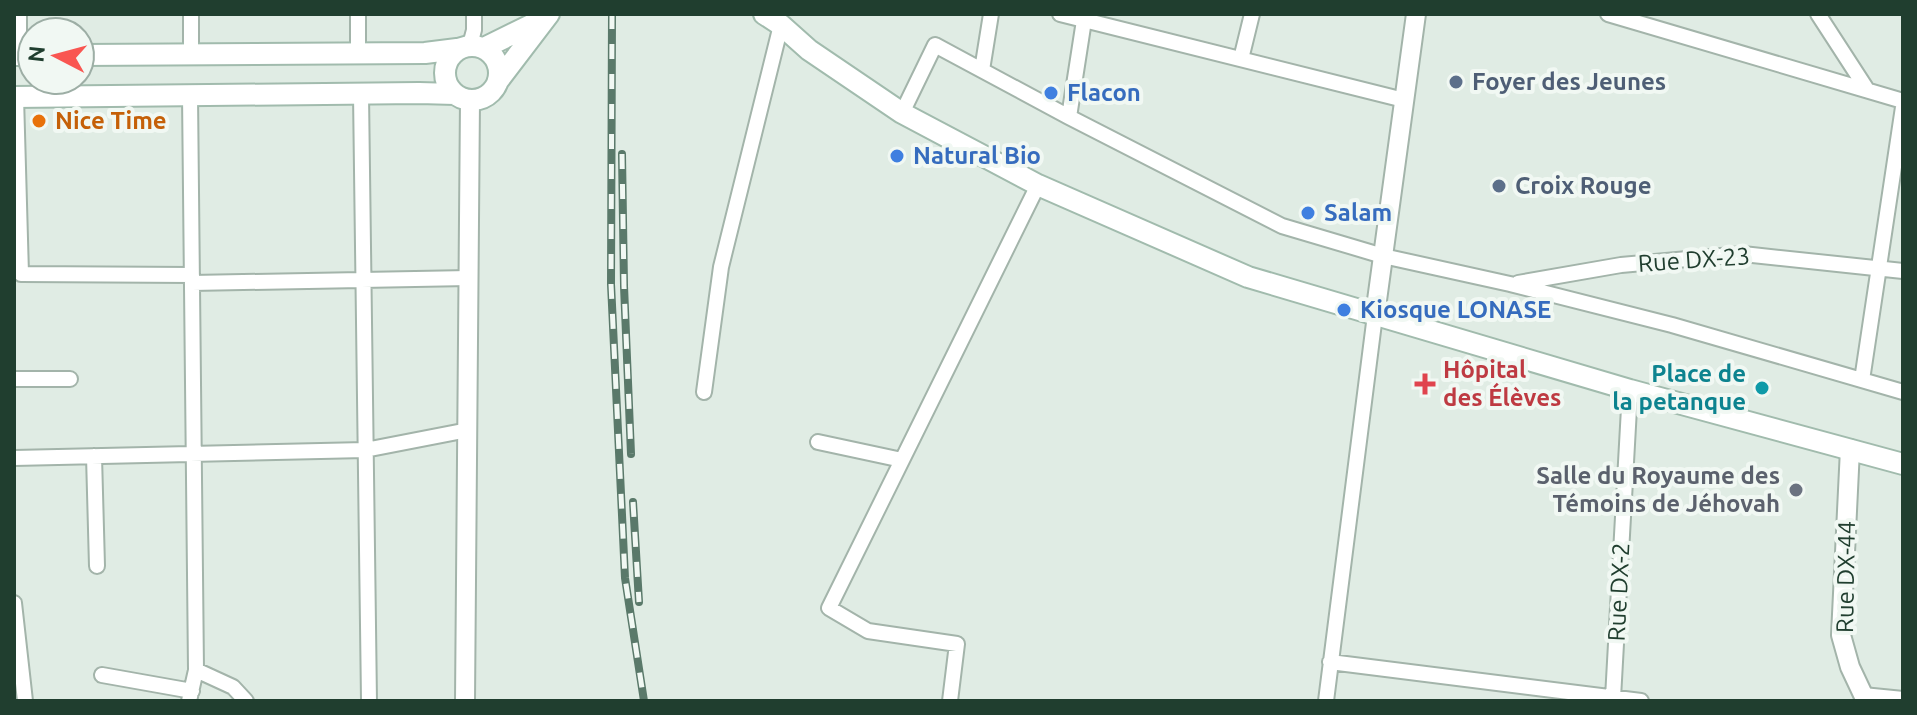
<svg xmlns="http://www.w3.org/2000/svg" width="1917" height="715" viewBox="0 0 1917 715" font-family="Ubuntu,sans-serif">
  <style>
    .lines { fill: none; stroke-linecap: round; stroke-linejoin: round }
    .minor-casing { stroke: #a3b4aa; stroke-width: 18 }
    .tertiary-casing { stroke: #a3b4aa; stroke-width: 22 }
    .secondary-casing { stroke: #a1bbad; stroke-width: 24 }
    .minor { stroke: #fff; stroke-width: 14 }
    .tertiary { stroke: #fff; stroke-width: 18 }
    .secondary { stroke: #fff; stroke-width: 20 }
    .rail-casing { stroke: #5a796a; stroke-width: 8 }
    .rail { stroke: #f1f8f3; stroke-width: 5; stroke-dasharray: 15; stroke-linecap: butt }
    .service-dot { fill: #5c6f8a; stroke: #f1f8f3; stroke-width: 3 }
    .shop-dot { fill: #3f7fe0; stroke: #f1f8f3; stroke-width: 3 }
    .food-dot { fill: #e8710a; stroke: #f1f8f3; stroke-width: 3 }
    .health-dot { fill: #e0444e; stroke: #f1f8f3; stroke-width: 3 }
    .culture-dot { fill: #0f9aa8; stroke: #f1f8f3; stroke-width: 3 }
    .worship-dot { fill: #6b7280; stroke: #f1f8f3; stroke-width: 3 }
    .labels { text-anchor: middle; stroke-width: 8; stroke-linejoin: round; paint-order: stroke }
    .service-label { font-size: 24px; font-weight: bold; fill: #4e5e75; stroke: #f1f8f3; text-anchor: start }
    .shop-label { font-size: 24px; font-weight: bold; fill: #366cbe; stroke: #f1f8f3; text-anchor: start }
    .food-label { font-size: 24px; font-weight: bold; fill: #c56008; stroke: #f1f8f3; text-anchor: start }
    .street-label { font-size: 24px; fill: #203e2f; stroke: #f1f8f3 }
    .health-label { font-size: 24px; font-weight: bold; fill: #be3a42; stroke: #f1f8f3; text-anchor: start }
    .culture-label { font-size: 24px; font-weight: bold; fill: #0d838f; stroke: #f1f8f3; text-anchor: end }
    .worship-label { font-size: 24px; font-weight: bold; fill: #5b616d; stroke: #f1f8f3; text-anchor: end }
  </style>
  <rect width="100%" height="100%" fill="#e0ece4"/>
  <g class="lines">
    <defs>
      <path id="minor" d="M19 14V55
        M191 14V54
        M358 14V53
        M1060 14 1404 100
        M1608 14 1903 101
        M1818 14 1866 88
        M470 45 474 30V14
        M1241 59 1252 14
        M982 70 991 14
        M361 94 369 701
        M16 97 21 274 192 275
        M902 113 935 45 1069 117 1282 226 1383 256 1510 284 1672 325 1903 392
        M1069 117 1085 14
        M192 283 469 278
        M1518 283 1621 265 1743 254 1903 271
        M14 379H70
        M1862 380 1903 107
        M704 392 721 267 781 25
        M818 442 902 460
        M94 456 97 566
        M14 458 365 450 468 430
        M14 603 25 701
        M1330 662 1641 701
        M196 670 233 687 246 701
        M102 675 192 691
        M1863 695 1903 699
        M1613 698 1630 390
        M189 701 196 670 190 95
        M950 701 957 644 868 631 829 608 1038 185
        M1326 701 1375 315"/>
      <path id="tertiary" d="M1375 315 1416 14
        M1850 449 1841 635 1850 667 1866 701
        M465 701 470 100"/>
      <path id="secondary" d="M764 14 781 25 809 50 902 113 1038 185 1248 277 1630 390 1903 464
        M445 73a27 27 0 1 1 54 0a27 27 0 1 1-54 0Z
        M484 48 539 21
        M14 55H32
        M80 55 425 53 457 49
        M498 81 549 14
        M14 97 419 93 455 94"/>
    </defs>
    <use href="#minor" class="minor-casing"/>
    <use href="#tertiary" class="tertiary-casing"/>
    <use href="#secondary" class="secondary-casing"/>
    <use href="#minor" class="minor"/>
    <use href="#tertiary" class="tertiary"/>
    <use href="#secondary" class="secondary"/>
    <defs>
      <path id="rail" d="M612 14 611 284 625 578 644 701
        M622 154 624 286 631 454
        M633 502 639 602"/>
    </defs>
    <use href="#rail" class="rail-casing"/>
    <use href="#rail" class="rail"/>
  </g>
  <g class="service-dot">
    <circle cx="1456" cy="82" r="8"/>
    <circle cx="1499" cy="186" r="8"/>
  </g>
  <g class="shop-dot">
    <circle cx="1051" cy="93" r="8"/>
    <circle cx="897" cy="156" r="8"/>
    <circle cx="1308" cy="213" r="8"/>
    <circle cx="1344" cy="310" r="8"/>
  </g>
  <circle class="food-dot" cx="39" cy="121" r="8"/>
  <path class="health-dot" d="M1421 372h8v8h8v8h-8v8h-8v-8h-8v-8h8z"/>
  <circle class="culture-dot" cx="1762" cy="388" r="8"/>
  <circle class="worship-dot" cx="1796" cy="490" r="8"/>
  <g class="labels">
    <g class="service-label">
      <text x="1472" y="90">Foyer des Jeunes</text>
      <text x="1515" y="194">Croix Rouge</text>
    </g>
    <g class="shop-label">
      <text x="1067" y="101">Flacon</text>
      <text x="913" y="164">Natural Bio</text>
      <text x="1324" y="221">Salam</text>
      <text x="1360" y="318">Kiosque LONASE</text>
    </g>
    <g class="food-label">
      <text x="55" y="129">Nice Time</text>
    </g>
    <g class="street-label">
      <text transform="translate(1694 260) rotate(-4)" y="8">Rue DX-23</text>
      <text transform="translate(1846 577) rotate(-89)" y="8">Rue DX-44</text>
      <text transform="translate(1619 592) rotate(-87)" y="8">Rue DX-2</text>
    </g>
    <g class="health-label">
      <text x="1443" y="378">Hôpital<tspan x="1443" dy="28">des Élèves</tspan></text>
    </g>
    <g class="culture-label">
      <text x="1746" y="382">Place de<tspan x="1746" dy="28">la petanque</tspan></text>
    </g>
    <g class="worship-label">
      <text x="1780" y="484">Salle du Royaume des<tspan x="1780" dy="28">Témoins de Jéhovah</tspan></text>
    </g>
  </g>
  <rect width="1917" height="715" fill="none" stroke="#203e2f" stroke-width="32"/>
  <g transform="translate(56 56) rotate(276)"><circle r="38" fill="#f1f8f3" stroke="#9daea5" stroke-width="2"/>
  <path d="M0-6L14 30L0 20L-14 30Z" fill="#f95651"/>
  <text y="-12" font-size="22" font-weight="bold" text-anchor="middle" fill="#203e2f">N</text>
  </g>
</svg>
